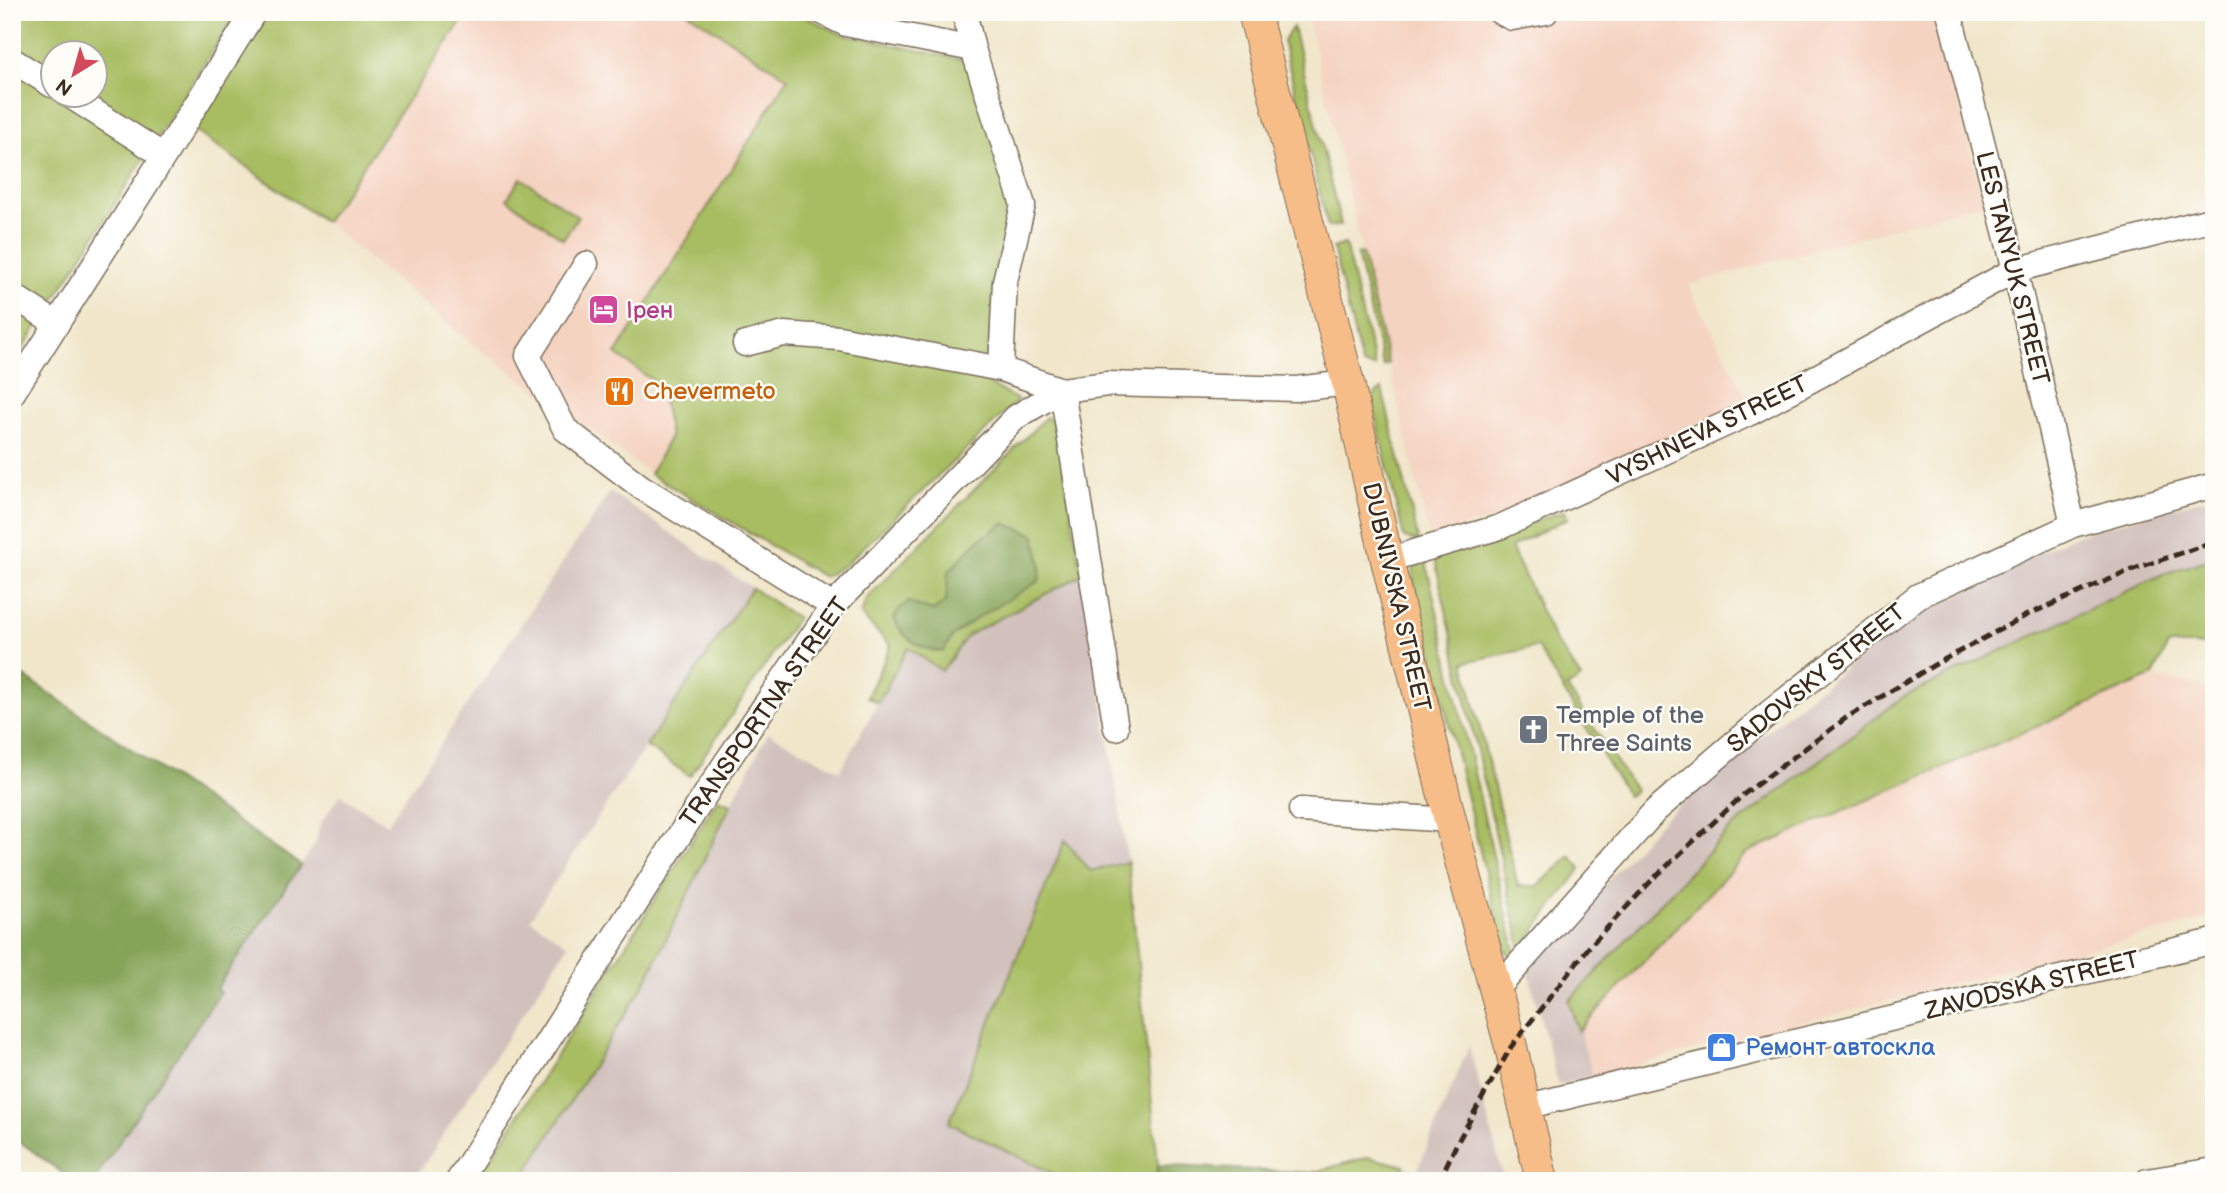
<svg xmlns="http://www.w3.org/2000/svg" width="2226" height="1193" viewBox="0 0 2226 1193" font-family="'Balsamiq Sans',sans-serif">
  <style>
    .built { fill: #f5d3c1 }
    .industrial { fill: #d1c0bc }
    .green { fill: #a8bd62; stroke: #727440; stroke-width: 2; fill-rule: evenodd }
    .forest { fill: #86a458; stroke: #60673b; stroke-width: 2 }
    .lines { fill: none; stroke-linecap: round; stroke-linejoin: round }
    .minor-casing { stroke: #7b6c5a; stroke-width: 27 }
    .major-casing { stroke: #7b6c5a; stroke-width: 34 }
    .minor { stroke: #fff; stroke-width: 24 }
    .major { stroke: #f7bd88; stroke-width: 32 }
    .rail { stroke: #3b2a1e; stroke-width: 5; stroke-dasharray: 10 5; stroke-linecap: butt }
    .labels { text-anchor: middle; stroke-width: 5; stroke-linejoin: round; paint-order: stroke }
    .street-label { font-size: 24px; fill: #3b2a1e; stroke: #fdfcf7 }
    .hotel-label { font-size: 24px; fill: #b23c85; stroke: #fdfcf7; text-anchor: start }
    .food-label { font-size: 24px; fill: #c56008; stroke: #fdfcf7; text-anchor: start }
    .worship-label { font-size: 24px; fill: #5b616d; stroke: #fdfcf7; text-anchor: start }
    .shop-label { font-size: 24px; fill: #366cbe; stroke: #fdfcf7; text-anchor: start }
  </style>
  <rect width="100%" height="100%" fill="#fdfcf7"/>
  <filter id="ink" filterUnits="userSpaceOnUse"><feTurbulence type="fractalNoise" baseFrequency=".0143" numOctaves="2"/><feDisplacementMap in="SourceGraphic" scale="14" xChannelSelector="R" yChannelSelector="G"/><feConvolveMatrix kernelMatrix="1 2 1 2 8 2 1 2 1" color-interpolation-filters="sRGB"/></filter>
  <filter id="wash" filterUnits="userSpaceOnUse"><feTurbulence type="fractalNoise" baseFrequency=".00686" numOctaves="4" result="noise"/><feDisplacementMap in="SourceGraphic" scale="28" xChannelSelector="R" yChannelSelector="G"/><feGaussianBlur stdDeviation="1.57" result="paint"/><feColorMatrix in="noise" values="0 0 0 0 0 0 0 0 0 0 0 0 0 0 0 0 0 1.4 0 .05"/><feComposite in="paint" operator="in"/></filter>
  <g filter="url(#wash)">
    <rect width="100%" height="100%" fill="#f1e6ca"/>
    <path class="built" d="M468 12H687L788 78 616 354 660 386 670 436 650 474 470 342 325 222Z
      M1306 12H1936L1983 202 1933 217 1688 285 1748 400 1500 517 1429 536Z
      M2153 676 2214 689V917L1593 1076 1578 1031 1748 852Z"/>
    <path class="industrial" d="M610 492 752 588 530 919 568 945 413 1181H93L220 992 216 989 222 980 316 843 320 824 340 795 387 824Z
      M2214 496V558L2163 574 1903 697 1570 1001 1593 1076 1558 1085 1528 970 1663 819 1777 723 1923 606 2077 535Z
      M1082 575 1128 862 1090 871 1065 840 949 1123 1068 1181H521L645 983 731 804 768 733 840 771 908 648 943 671 968 635Z
      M1469 1046 1504 1181H1398L1404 1166 1417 1171Z"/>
    <path class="green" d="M12 12H237L12 366ZM52 52H94V94H52Z
      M268 12H468L325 222 194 130Z
      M687 12H796L839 33 969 61 1014 203 995 275 988 354 989 384 1018 400 846 564 824 577 650 474 670 436 660 386 616 354 788 78Z
      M1293 27 1341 225 1328 227 1283 41Z
      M521 178 578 217 563 239 507 199Z
      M1345 244 1375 367 1362 365 1333 248Z
      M1362 253 1388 364 1383 366 1357 254Z
      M1382 389 1419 542 1404 538 1373 407 1374 395Z
      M1046 417 1052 420 1056 426 1082 575 968 635 942 671 908 648 878 703 867 697 891 646 861 615 866 599Z
      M1564 511 1568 518 1511 547 1553 637 1581 678 1567 687 1635 790 1628 797 1537 647 1464 662 1518 886H1538L1570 856 1581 868 1521 949 1434 556Z
      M2214 558V645H2168L2153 676 1748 852 1578 1031 1569 1001 1729 830 1903 697 2163 574Z
      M1425 559 1516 955H1510L1504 949 1412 573 1416 564Z
      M752 588 797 618 690 776 646 746Z
      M718 799 731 804 645 983 521 1181H477Z
      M1065 840 1090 871 1128 862 1158 1165 1156 1181H1068L949 1123Z
      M1368 1157 1404 1166 1398 1181H1315L1311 1173Z"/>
    <path class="forest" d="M1004 523 1035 535 1041 565 1039 581 977 618 953 636 943 652C920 649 905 641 894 619L899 609 908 602 933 611 946 601 948 572 977 541Z
      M12 668 301 865 222 980 216 989 220 992 93 1181H73L12 1136Z
      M1158 1165 1311 1173 1315 1181H1156Z"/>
  </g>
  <g filter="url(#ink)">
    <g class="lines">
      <defs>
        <path id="minor" d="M822 12 846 24 973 49
          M964 12 973 49 1023 205 1005 281 1001 369 1062 390 1116 728
          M1500 12 1512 18 1546 12
          M1949 12 2015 270 2073 525
          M12 60 52 85
          M67 94 164 156
          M586 264 528 356 565 429 641 487 833 606
          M12 295 57 324
          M745 344 784 334 839 338 1001 369
          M12 394 164 156 254 12
          M1387 560 1500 527 1750 413 2015 270 2214 219
          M1301 810 1450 820
          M1496 990 1655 811 1769 713 1918 596 2073 525 2214 485
          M1524 1107 2214 941
          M458 1181 725 764 833 606 1016 417 1062 390 1107 384 1296 389 1348 383
          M2147 1181 2214 1170"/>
        <path id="major" d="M1254 12 1348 383 1387 560 1450 820 1511 1047 1542 1181"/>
      </defs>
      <use href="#minor" class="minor-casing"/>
      <use href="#major" class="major-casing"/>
      <use href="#minor" class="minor"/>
      <use href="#major" class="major"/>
      <path class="rail" d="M1439 1181 1457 1143 1511 1047 1589 947 1653 879 1744 794 1846 718 1934 665 2027 615 2134 569 2214 542"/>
    </g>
  </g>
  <defs>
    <symbol id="hotel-square" viewBox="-11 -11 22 22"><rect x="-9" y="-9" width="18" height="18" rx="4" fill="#d1479c" stroke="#fdfcf7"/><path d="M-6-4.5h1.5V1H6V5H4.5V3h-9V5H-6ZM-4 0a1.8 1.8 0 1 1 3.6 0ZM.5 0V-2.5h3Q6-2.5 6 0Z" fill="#fff"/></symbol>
    <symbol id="restaurant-square" viewBox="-11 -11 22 22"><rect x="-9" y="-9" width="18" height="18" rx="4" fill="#e8710a" stroke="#fdfcf7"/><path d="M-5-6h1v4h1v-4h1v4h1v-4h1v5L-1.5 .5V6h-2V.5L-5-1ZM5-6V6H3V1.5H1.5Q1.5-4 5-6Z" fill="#fff"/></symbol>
    <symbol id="church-square" viewBox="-11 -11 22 22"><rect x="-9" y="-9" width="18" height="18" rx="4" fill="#6b7280" stroke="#fdfcf7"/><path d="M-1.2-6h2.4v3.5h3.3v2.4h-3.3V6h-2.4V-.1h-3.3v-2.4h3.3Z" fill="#fff"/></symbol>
    <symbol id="shop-square" viewBox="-11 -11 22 22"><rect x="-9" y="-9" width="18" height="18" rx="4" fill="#3f7fe0" stroke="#fdfcf7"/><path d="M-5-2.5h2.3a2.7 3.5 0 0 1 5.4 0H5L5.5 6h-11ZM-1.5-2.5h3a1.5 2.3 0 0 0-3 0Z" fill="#fff"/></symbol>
  </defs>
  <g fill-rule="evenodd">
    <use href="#hotel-square" x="586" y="292" width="35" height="35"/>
    <use href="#restaurant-square" x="602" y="374" width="35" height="35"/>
    <use href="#church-square" x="1516" y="712" width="35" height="35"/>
    <use href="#shop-square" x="1704" y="1030" width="35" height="35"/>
  </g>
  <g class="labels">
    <g class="street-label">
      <text transform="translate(2013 268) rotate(76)" y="8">LES TANYUK STREET</text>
      <text transform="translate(1707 430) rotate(-26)" y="8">VYSHNEVA STREET</text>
      <text transform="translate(1397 597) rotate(77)" y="8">DUBNIVSKA STREET</text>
      <text transform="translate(1816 678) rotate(-39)" y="8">SADOVSKY STREET</text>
      <text transform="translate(764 712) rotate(-55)" y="8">TRANSPORTNA STREET</text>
      <text transform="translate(2032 985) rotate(-14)" y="8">ZAVODSKA STREET</text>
    </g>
    <g class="hotel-label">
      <text x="626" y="318">Ірен</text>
    </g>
    <g class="food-label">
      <text x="643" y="399">Chevermeto</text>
    </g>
    <g class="worship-label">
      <text x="1556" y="723">Temple of the<tspan x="1556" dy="28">Three Saints</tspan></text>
    </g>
    <g class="shop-label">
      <text x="1745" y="1055">Ремонт автоскла</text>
    </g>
  </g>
  <rect width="2226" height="1193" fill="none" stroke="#fdfcf7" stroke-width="42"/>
  <g transform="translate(74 74) rotate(217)"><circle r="33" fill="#fdfcf7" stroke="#afa8a0" stroke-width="2"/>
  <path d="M0-5L12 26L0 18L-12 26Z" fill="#d1495b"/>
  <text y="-10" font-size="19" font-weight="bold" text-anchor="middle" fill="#3b2a1e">N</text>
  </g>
</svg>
